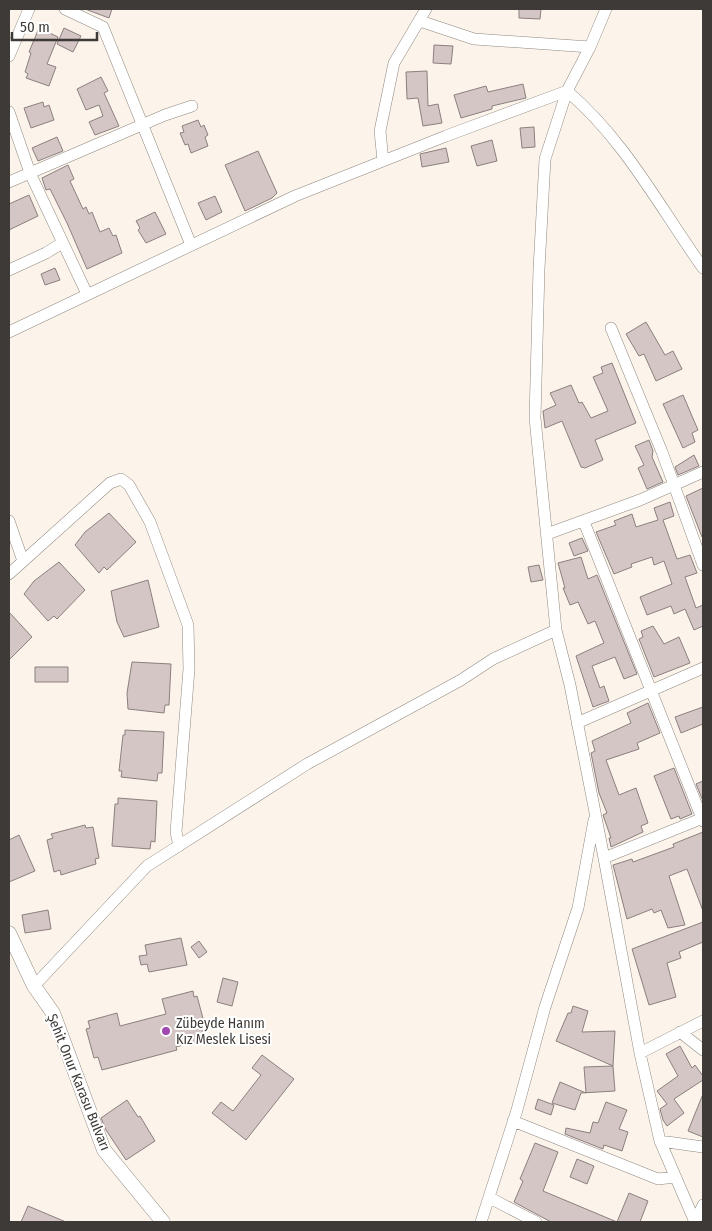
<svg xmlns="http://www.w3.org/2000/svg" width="712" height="1231" viewBox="0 0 712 1231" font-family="'Fira Sans Condensed',sans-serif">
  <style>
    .building { fill: #d3c6c5; stroke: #8c807f }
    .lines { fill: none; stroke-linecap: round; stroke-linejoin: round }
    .minor-casing { stroke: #8f8880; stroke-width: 12 }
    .tertiary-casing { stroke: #8f8880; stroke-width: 15 }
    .minor { stroke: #fff; stroke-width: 11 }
    .tertiary { stroke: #fff; stroke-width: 14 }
    .poi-dot { fill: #a047b2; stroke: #fff; stroke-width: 2 }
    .labels { text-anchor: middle; stroke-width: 4; stroke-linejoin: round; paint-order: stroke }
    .poi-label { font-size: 14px; fill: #3d3a37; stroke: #fff; text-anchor: start }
    .street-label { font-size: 14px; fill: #3d3a37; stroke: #fff }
  </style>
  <rect width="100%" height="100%" fill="#fcf4eb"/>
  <path class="building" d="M85 9H112L109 18Z
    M519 9H541L540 19 519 18Z
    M39 28 58 37 47 64 56 67 49 86 26 78 28 74 25 72 31 53 29 52Z
    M64 28 81 36 73 52 57 44Z
    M434 45 453 46 451 64 433 63Z
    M427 71 428 106 438 104 442 123 423 126 418 98 407 99 406 72Z
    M101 77 108 91 104 93 119 126 95 135 89 122 103 116 99 105 86 110 77 89Z
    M523 84 526 98 492 106V109L461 118 454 95 486 86 488 92Z
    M43 102 44 107 49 105 54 120 31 128 24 108Z
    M198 120 201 127 204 125 208 135 205 137 208 146 191 153 188 144 185 145 180 133 184 132 182 126Z
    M534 127 535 147 522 148 520 128Z
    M57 137 63 151 38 161 32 148Z
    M492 140 497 161 477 166 471 146Z
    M446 148 449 162 422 167 420 154Z
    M258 151 277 193 272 198 245 211 225 165Z
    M68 165 74 179 70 181 83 209 86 207 89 214 92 212 100 232 109 228 113 236 116 235 122 253 87 269 67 223 50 189 46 190 42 178Z
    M29 195 38 216 9 230V204Z
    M215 196 222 212 206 220 198 203Z
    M155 212 166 234 146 243 138 230 140 228 136 221Z
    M55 268 60 280 45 285 41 274Z
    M646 322 665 355 673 351 682 369 656 381 644 354 639 356 626 334Z
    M612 363 636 423 595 440 603 460 585 468 581 467 562 421 545 428 543 411 556 405 550 393 571 385 579 403 582 402 591 418 608 411 593 377 603 373 601 367Z
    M683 395 698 430 692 433 695 442 683 448 663 404Z
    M649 440 653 451 652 457 663 482 647 489 638 468 644 465 635 446Z
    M694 455 699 466 678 475 675 467Z
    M703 488V537H702L686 496Z
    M670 502 674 516 663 520 677 559 690 555 697 573 685 577 696 608 703 605V626L694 630 685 609 674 614 671 606 647 615 640 597 672 584 664 561 654 565 652 557 631 564 632 567 614 574 596 532 616 525 614 521 632 514 636 527 658 520 654 508Z
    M109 513 136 542 107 570 104 567 99 573 75 545 85 532Z
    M582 538 588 551 574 556 569 543Z
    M581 557 588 579 597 575 637 674 624 679 615 657 592 666 600 688 604 686 609 701 593 707 576 656 604 643 595 621 588 624 578 602 570 605 563 588H565L558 563Z
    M59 562 85 590 57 619 54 616 48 621 24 594 34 581Z
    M539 565 543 580 531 582 528 567Z
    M148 580 159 627 124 637 117 622 111 591Z
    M9 612 32 637 9 660Z
    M653 626 664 644 679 637 690 663 654 677 639 639 643 637 641 631Z
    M132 662 171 664 169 705H165L164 713 128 709 127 693Z
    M35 667H68V682H35Z
    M648 703 660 733 637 743 639 749 606 760 619 795 636 788 648 823 641 826 643 832 611 847 609 838H611L603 815 607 813 599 793 591 753 595 751 592 741 631 723 627 713Z
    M703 707V724L681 733 675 717Z
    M125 730 164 732 162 773H158L157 781 121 777 122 771H119L123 735H125Z
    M674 768 692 814 680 819 679 816 671 819 654 776Z
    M703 781V801L696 784Z
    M118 798 157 801 155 842 151 841 150 849 112 846 115 804H118Z
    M85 825 86 828 93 827 99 858 95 859 96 864 61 875 60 870 54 872 47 840 53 838 51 834Z
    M703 832V911L687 869 669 876 685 925 668 928 661 910 654 913 652 909 627 919 613 865 632 859 633 862 674 847 673 844Z
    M19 835 35 871 9 882V840Z
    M48 910 51 929 25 933 22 915Z
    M703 922V942L679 952 681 958 667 963 676 997 649 1005 632 949Z
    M181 938 187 965 149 972 147 964 141 965 139 956 147 955 145 945Z
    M199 941 207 952 199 958 191 947Z
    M223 978 238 982 232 1006 217 1002Z
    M193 991 194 997 197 996 204 1022H200L205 1039 176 1047 177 1050 102 1070 98 1057 94 1058 86 1029 90 1028 88 1021 117 1013 120 1026 166 1014 162 999Z
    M573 1006 588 1011 582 1032 615 1031 613 1066 556 1041 568 1013H571Z
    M680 1046 692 1068 695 1065 703 1076V1080L674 1099 684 1113 667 1126 663 1120 660 1109 667 1104 657 1091 678 1076 666 1054Z
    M262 1055 294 1079 246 1140 212 1113 221 1102 233 1111 261 1075 252 1068Z
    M613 1066 615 1091 581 1093 575 1110 552 1103 560 1082 586 1093 584 1067Z
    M703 1094V1137L688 1131Z
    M538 1099 554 1105 551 1115 535 1109Z
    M127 1100 138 1117 140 1116 155 1141 126 1160 106 1130 101 1118Z
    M606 1102 627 1110 619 1129 628 1132 622 1151 604 1145 603 1149 565 1134 566 1128 590 1133 593 1122 598 1123Z
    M535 1143 558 1152 543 1191 617 1222 629 1193 648 1201 640 1222H551L514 1202 523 1181 520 1179Z
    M577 1159 594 1166 587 1184 570 1177Z
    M28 1206 66 1222H21Z"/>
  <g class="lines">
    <defs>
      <path id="minor" d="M65 9 103 27 191 245
        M606 9 590 47 567 91 545 159 539 269 535 418 556 630 570 685 604 858 640 1053 660 1141 695 1222
        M420 21 474 39 590 47
        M9 56 29 9
        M9 112 30 173 87 294
        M383 161 380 131 394 63 426 9
        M9 182 165 115 192 106
        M9 270 46 253 62 243
        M611 328 662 452 703 565
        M9 332 295 196 446 136 567 91C625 140 660 208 703 268
        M9 521 23 561
        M584 522 703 821
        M547 534 640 500 703 472
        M9 574 110 483 121 479 129 485 150 522 188 625 189 669 176 832 179 846
        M577 723 703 668
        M604 858 703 818
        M34 986 147 866 307 764 461 680 493 659 556 630
        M680 1032 703 1050
        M640 1053 703 1021
        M513 1121 658 1179 675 1177
        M660 1141 703 1147
        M490 1198 536 1222
        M481 1222 517 1110 545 1007 578 908 594 820
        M695 1222 703 1205"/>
      <path id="tertiary" d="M9 933 34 986 53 1013 104 1150 163 1222"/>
    </defs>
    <use href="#minor" class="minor-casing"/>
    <use href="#tertiary" class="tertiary-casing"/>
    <use href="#minor" class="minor"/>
    <use href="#tertiary" class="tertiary"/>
  </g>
  <circle class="poi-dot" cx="166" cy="1031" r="5"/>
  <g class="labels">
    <g class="poi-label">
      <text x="176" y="1028">Zübeyde Hanım<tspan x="176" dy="16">Kız Meslek Lisesi</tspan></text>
    </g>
    <g class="street-label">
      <text transform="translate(79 1082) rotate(68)" y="5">Şehit Onur Karasu Bulvarı</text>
    </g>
  </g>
  <rect width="712" height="1231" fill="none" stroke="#3d3a37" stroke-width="20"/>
  <path d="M12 32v8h85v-8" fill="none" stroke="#3d3a37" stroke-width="2.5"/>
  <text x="20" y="32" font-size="15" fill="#3d3a37" stroke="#ffffff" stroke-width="4" paint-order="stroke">50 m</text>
</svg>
